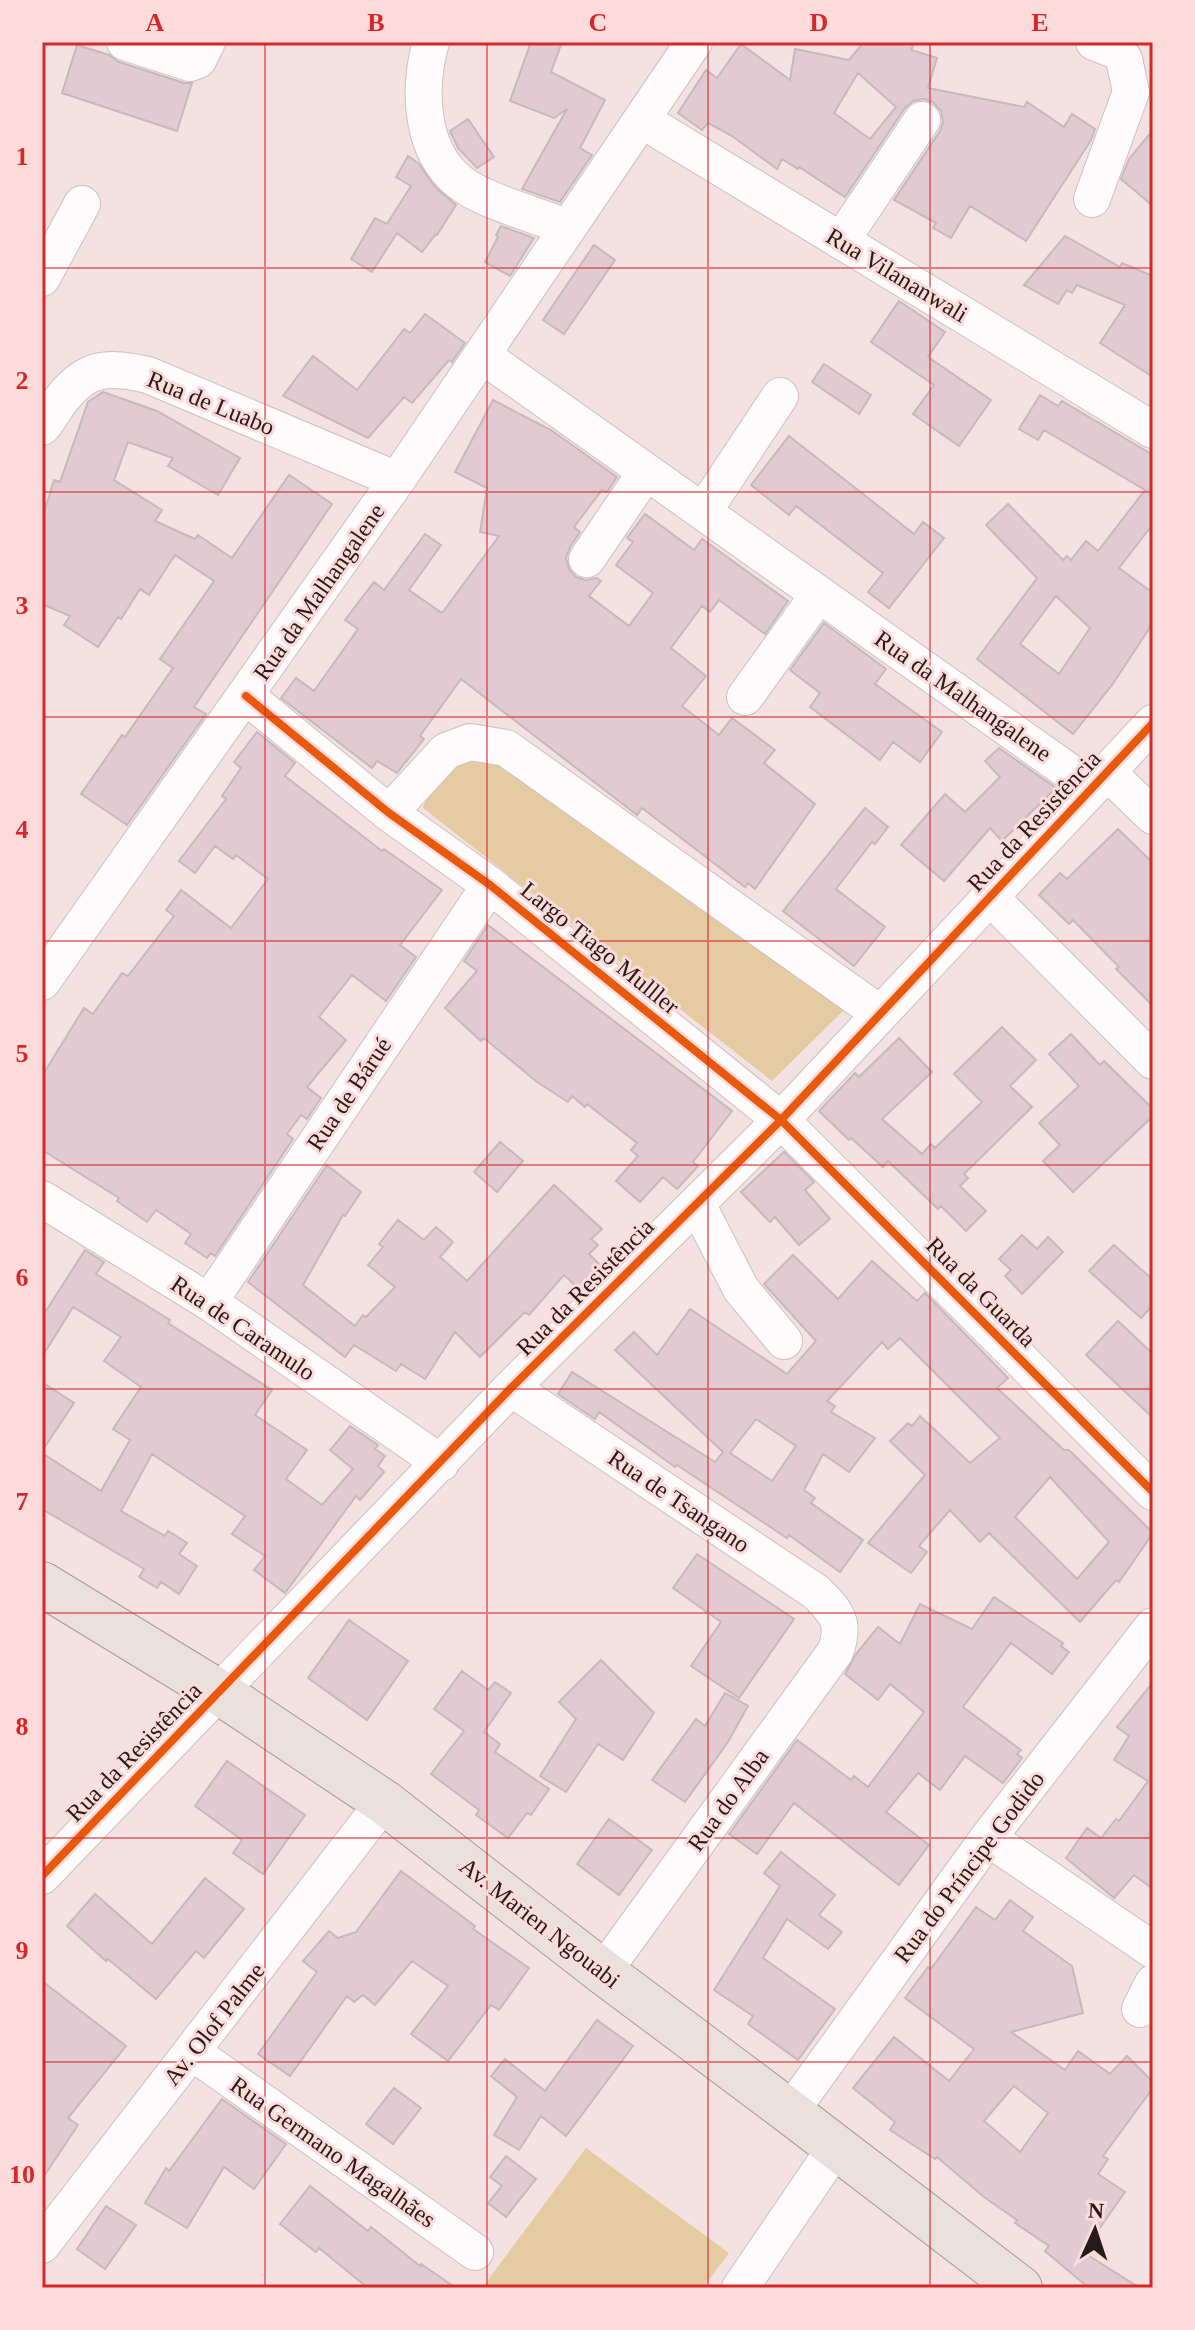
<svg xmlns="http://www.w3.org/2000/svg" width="1195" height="2330" viewBox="0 0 1195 2330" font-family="'Times New Roman',serif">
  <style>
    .green { fill: #e4cba2 }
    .building { fill: #e2cad2; stroke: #c6b9bc; stroke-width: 2; fill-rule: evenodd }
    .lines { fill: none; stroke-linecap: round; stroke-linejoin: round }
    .minor-casing { stroke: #cec0bf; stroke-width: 38 }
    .major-casing { stroke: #ae9991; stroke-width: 46 }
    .minor { stroke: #fdfbfb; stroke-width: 36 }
    .major { stroke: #eae1dc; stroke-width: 44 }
    .cycleway-casing { stroke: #fcdbda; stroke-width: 13 }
    .cycleway { stroke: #e8590c; stroke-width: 8 }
    .grid { fill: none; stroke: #d62828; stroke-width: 2; stroke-opacity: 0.55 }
    .labels { text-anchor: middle; stroke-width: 6; stroke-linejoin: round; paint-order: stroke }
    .street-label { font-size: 24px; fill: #261b1b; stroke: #fcdbda }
    .neatline { fill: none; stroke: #d62828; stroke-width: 3 }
    .grid-label { font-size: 26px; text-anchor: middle; font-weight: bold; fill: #d62828 }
  </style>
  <rect width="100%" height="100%" fill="#f4e2e2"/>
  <path class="green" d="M482 756 497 765 848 1006 772 1081 423 808 431 779 440 766Z
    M586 2148 729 2253 703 2288H482Z"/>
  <path class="building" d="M531 42H562L551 72 605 100 580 148 592 155 560 202 522 189 567 109 554 118 510 101Z
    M864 42H915L911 50 937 58 928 88 1024 107 1027 102 1064 127 1072 114 1095 129 1091 140 1026 241 970 206 951 238 933 228 936 223 894 200 940 131 943 122 941 111 933 102 924 99 913 101 905 108 845 197 799 167 798 169 782 159 777 169 732 136 708 123 702 130 678 113 706 70 717 78 741 44 790 80 795 49 849 60ZM858 73 896 107 870 139 834 113Z
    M77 45 109 55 119 62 184 83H192L177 131 62 93Z
    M468 119 494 157 477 168 458 148 450 131Z
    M1153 130V206L1121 179 1129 159Z
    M408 156 418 163 436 188 456 205 437 235 436 234 422 252 397 233 372 272 351 259 375 218 387 224 411 186 396 177Z
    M501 226 534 238 510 276 485 262 498 237 496 235Z
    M1065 236 1120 267 1122 263 1153 276V377L1100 343 1125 305 1077 285 1072 293 1067 290 1058 304 1024 285Z
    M594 245 615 260 564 334 543 320Z
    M899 301 945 332 928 357 991 400 959 446 913 414 934 385 871 342Z
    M425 314 465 343 452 362 449 360 412 403 404 397 368 438 283 396 313 356 357 390 404 329 410 333Z
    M824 364 871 395 859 414 812 382Z
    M103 392 157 411 240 458 218 495 168 466 173 458 128 442 114 480 162 510 155 521 195 539 198 535 232 558 289 475 332 504 194 707 206 714 127 825 81 794 122 735 125 737 173 668 160 659 214 581 175 555 149 595 140 589 121 619 118 617 98 647 64 625 70 616 42 604V519L54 480 60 482 88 402Z
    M1040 395 1058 406 1062 401 1153 455V524L1119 568 1153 593V623L1112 685 1073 734 977 659 1037 578 986 525 1008 504 1063 560 1067 556 1071 560 1086 541 1098 551 1145 490 1044 430 1038 440 1019 429ZM1056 596 1090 628 1059 674 1020 644Z
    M493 400 551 430 617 477 607 492 602 490 574 527 580 532 570 547 566 558 569 569 576 577 586 580 597 578 601 581 589 596 629 626 653 593 616 565 633 542 627 538 645 514 694 550 702 539 788 601 765 634 719 600 710 612 702 606 671 648 706 676 682 706 719 735 732 718 775 750 764 763 815 804 755 889 748 883 745 887 642 808 637 815 461 679 420 736 424 739 397 773 377 761 372 768 281 698 296 678 314 691 358 629 345 620 374 582 384 590 425 534 441 545 409 590 442 613 499 536 480 532 487 488 455 472Z
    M789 436 914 534 923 522 944 538 889 608 868 592 883 573 796 506 789 515 751 485Z
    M824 623 886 669 875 684 942 732 920 762 893 742 880 760 810 707 820 693 790 670Z
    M257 732 295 763 285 776 382 851 384 849 442 890 400 945 416 957 386 1001 352 975 319 1017 346 1040 307 1087 321 1098 307 1119 301 1115 287 1134 293 1139 215 1256 211 1253 207 1258 185 1243 191 1234 156 1210 147 1222 117 1201 119 1198 42 1150V1076L84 1008 93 1014 122 973 128 976 174 916 166 910 181 890 231 928 268 879 236 855 233 859 215 846 195 873 179 861 226 799 222 796 241 768 234 762Z
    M999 748 1056 788 1002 841 990 828 944 881 901 845 945 794 965 812 1000 777 985 761Z
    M865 808 888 827 875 844 872 842 836 889 885 927 854 966 783 911Z
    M1118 829 1153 863V1006L1116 969 1119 967 1073 920 1069 924 1039 895 1060 873 1067 879Z
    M488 925 732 1111 693 1162 698 1166 677 1189 663 1177 640 1202 616 1181 638 1156 631 1150 637 1143 587 1104 585 1107 572 1096 568 1102 537 1082 484 1038 481 1041 445 1008 477 971 464 961Z
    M1002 1027 1036 1060 1010 1086 1032 1107 964 1174 968 1178 960 1186 986 1211 966 1231 941 1206 938 1209 888 1161 883 1167 851 1138 849 1140 819 1111 855 1073 859 1077 899 1038 932 1072 882 1119 922 1154 931 1144 935 1148 982 1102 954 1074Z
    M1071 1034 1100 1065 1104 1061 1153 1109V1116L1073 1192 1043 1161 1060 1145 1039 1123 1079 1086 1049 1054Z
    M500 1142 523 1161 497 1192 474 1172Z
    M784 1152 814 1182 805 1190 830 1219 799 1245 775 1217 770 1222 741 1192Z
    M327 1165 361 1192 345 1216 343 1215 303 1285 355 1326 363 1315 366 1317 395 1287 368 1265 383 1247 379 1244 398 1220 424 1240 436 1227 453 1242 440 1257 467 1281 554 1185 602 1229 591 1239 598 1245 589 1254 603 1268 580 1290 564 1275 529 1315 525 1312 480 1357 455 1332 425 1379 401 1364 396 1371 354 1345 345 1357 248 1282Z
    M1022 1235 1037 1249 1048 1237 1063 1252 1022 1294 1005 1276 1011 1270 999 1259Z
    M1114 1245 1153 1280V1305L1141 1318 1089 1271Z
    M85 1250 104 1262 96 1274 170 1320 168 1323 272 1390 255 1415 307 1450 286 1479 322 1505 353 1469 330 1450 350 1426 378 1445 375 1449 385 1456 378 1466 384 1472 360 1500 356 1496 285 1593 254 1570 265 1556 232 1534 245 1516 152 1454 121 1511 165 1536 168 1531 187 1543 179 1554 197 1566 179 1594 161 1582 157 1588 139 1577 144 1569 42 1509V1453L101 1491 130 1440 113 1429 141 1387 104 1361 121 1337 73 1307 42 1357V1317Z
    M793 1255 838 1299 872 1261 917 1301 925 1293 1008 1378 997 1388 1064 1450H1069L1153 1533 1119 1582 1116 1580 1080 1622 989 1533 980 1542 950 1510 919 1546 927 1552 911 1573 868 1543 925 1475 890 1441 908 1423 912 1426 920 1416 970 1463 1000 1438 900 1338 888 1349 882 1342 827 1401 835 1406 831 1412 875 1438 849 1472 823 1454 804 1490 815 1498 811 1503 863 1540 840 1572 789 1535 787 1538 677 1465 675 1467 599 1412 595 1419 558 1394 572 1372 715 1462 723 1452 615 1350 634 1332 657 1355 690 1309 787 1374 816 1341 764 1284ZM756 1419 796 1446 772 1481 730 1453ZM1050 1477 1109 1542 1077 1579 1015 1517Z
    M1118 1321 1153 1354V1418L1086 1355Z
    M42 1382 74 1403 42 1451Z
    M697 1554 794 1619 739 1698 691 1666 721 1622 673 1588Z
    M994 1597 1063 1643 1061 1646 1069 1652 1052 1674 1011 1643 963 1707 1021 1750 1017 1754 1022 1758 1003 1783 965 1756 940 1790 918 1773 886 1812 929 1845 899 1885 794 1803 757 1854 729 1834 797 1740 851 1780 854 1776 868 1787 924 1712 890 1684 878 1700 845 1674 856 1654 878 1627 900 1644 920 1604 972 1629Z
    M349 1620 408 1661 367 1720 308 1678Z
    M601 1660 654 1713 623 1760 598 1744 566 1792 540 1776 576 1719 559 1702Z
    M462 1671 488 1690 495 1682 511 1693 484 1732 500 1744 495 1752 549 1789 531 1815 527 1813 508 1838 476 1815 479 1810 431 1774 464 1731 434 1709Z
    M1153 1682V1889L1134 1875 1114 1898 1066 1858 1087 1828 1101 1838 1116 1819 1119 1821 1148 1781 1114 1760 1129 1736 1117 1727Z
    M725 1693 748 1706 728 1742 685 1802 652 1780 696 1719 705 1726Z
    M227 1761 305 1815 263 1874 233 1853 242 1840 195 1806Z
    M609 1819 652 1850 619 1895 577 1864Z
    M781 1852 835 1895 819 1915 842 1932 828 1949 787 1919 763 1958 835 2009 798 2060 748 2024 753 2016 714 1990 780 1886 764 1873Z
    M401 1871 475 1926 473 1929 529 1968 499 2010 491 2005 448 2061 411 2034 448 1986 412 1961 375 2005 363 1995 354 2002 347 1996 290 2076 258 2054 317 1972 303 1961 329 1931 338 1938 356 1932Z
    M205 1878 244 1909 204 1958 196 1951 156 1999 108 1959 106 1961 67 1926 95 1894 152 1944Z
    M1010 1900 1033 1917 1023 1931 1072 1966 1083 2013 1011 2032 1065 2070 1078 2051 1110 2074 1127 2056 1153 2082V2088L1103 2156 1108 2159 1098 2174 1125 2192 1083 2252 1140 2288H1089L1045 2251 1049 2246 1015 2223 1017 2220 984 2197 937 2157 935 2159 890 2130 895 2122 853 2088 894 2037 949 2081 974 2049 905 1998 928 1967 931 1969 976 1907 995 1920ZM1014 2086 1048 2113 1020 2152 984 2121Z
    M42 1981 126 2046 68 2118 78 2125 42 2179Z
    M597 2020 633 2046 566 2136 541 2116 519 2150 494 2135 517 2097 491 2076 505 2059 545 2091Z
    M394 2088 421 2108 393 2144 366 2124Z
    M222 2099 286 2144 254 2189 224 2167 187 2228 145 2203 166 2168 169 2171Z
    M506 2156 536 2179 506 2217 488 2203 502 2186 490 2177Z
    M310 2186 368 2231 371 2227 420 2266 421 2264 456 2288H368L319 2248 316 2252 280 2224Z
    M106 2206 136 2225 105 2269 77 2249Z"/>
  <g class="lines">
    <defs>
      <path id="minor" d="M125 42 190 63 198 60 207 42
        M431 42C417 92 420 158 468 188 492 203 539 216 566 227
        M642 120 1153 430
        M1092 199 1131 92 1124 59 1117 51 1094 42
        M841 241 922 120
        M42 278 82 204
        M482 355 1092 788
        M42 427C50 418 54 409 61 400 87 366 108 366 148 375L397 480
        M703 512 780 396
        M587 559 646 472
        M246 696 389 813 490 885 781 1120 1153 1492
        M745 697 819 594
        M1107 772 1153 816
        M389 813 446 751 470 742 506 748 879 1013
        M990 897 1153 1061
        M42 982 397 480 694 42
        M42 1199 209 1302 441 1463
        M697 1204 741 1289 784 1341
        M209 1302 490 885
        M511 1388 816 1592C837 1613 846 1623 835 1652L603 1972
        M988 1838 1153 1950
        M42 1876 511 1388 781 1120 1153 723
        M1140 2009 1153 1983
        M192 2052 475 2252
        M790 2112 988 1838 1153 1626
        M42 2245 384 1802
        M740 2288 836 2147"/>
      <path id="major" d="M42 1584 219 1692 384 1802 603 1972 790 2112 1020 2288"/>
    </defs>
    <use href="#minor" class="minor-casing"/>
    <use href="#major" class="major-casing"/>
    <use href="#minor" class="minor"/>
    <use href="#major" class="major"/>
    <defs>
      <path id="cycleway" d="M246 696 389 813 490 885 781 1120 1153 1492
        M42 1876 511 1388 781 1120 1153 723"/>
    </defs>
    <use href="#cycleway" class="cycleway-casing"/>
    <use href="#cycleway" class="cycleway"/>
  </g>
  <path class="grid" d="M265 42V2288M487 42V2288M708 42V2288M930 42V2288M42 268H1153M42 492H1153M42 717H1153M42 941H1153M42 1165H1153M42 1389H1153M42 1613H1153M42 1838H1153M42 2062H1153"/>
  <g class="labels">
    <g class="street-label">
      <text transform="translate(897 275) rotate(31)" y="8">Rua Vilananwali</text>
      <text transform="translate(211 403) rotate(22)" y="8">Rua de Luabo</text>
      <text transform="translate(319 592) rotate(-55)" y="8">Rua da Malhangalene</text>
      <text transform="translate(963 696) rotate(35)" y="8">Rua da Malhangalene</text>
      <text transform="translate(1034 821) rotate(-47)" y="8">Rua da Resistência</text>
      <text transform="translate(600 948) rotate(39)" y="8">Largo Tiago Mulller</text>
      <text transform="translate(349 1094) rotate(-56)" y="8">Rua de Bárué</text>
      <text transform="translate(585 1287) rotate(-45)" y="8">Rua da Resistência</text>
      <text transform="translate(981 1292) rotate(45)" y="8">Rua da Guarda</text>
      <text transform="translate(243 1328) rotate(34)" y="8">Rua de Caramulo</text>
      <text transform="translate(679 1501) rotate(34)" y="8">Rua de Tsangano</text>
      <text transform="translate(134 1752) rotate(-46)" y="8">Rua da Resistência</text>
      <text transform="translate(728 1800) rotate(-54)" y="8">Rua do Alba</text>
      <text transform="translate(969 1867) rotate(-53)" y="8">Rua do Príncipe Godido</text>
      <text transform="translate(540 1923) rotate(38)" y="8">Av. Marien Ngouabi</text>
      <text transform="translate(214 2024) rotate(-52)" y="8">Av. Olof Palme</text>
      <text transform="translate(333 2152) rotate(35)" y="8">Rua Germano Magalhães</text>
    </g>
  </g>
  <rect width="1195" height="2330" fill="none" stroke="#fcdbda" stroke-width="88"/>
  <g transform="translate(1095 2230) rotate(3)" stroke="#fcdbda" stroke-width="6" paint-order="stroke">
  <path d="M0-6L14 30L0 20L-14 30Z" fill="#261b1b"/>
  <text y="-12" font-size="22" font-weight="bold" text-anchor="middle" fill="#261b1b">N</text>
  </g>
  <rect x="44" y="44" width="1107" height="2242" class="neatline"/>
  <g class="grid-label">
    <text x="155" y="31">A</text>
    <text x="376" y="31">B</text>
    <text x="598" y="31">C</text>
    <text x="819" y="31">D</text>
    <text x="1040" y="31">E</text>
    <text x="22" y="165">1</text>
    <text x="22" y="389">2</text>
    <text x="22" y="614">3</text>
    <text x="22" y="838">4</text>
    <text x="22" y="1062">5</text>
    <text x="22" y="1286">6</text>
    <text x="22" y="1510">7</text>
    <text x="22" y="1735">8</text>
    <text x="22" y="1959">9</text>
    <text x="22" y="2183">10</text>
  </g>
</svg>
